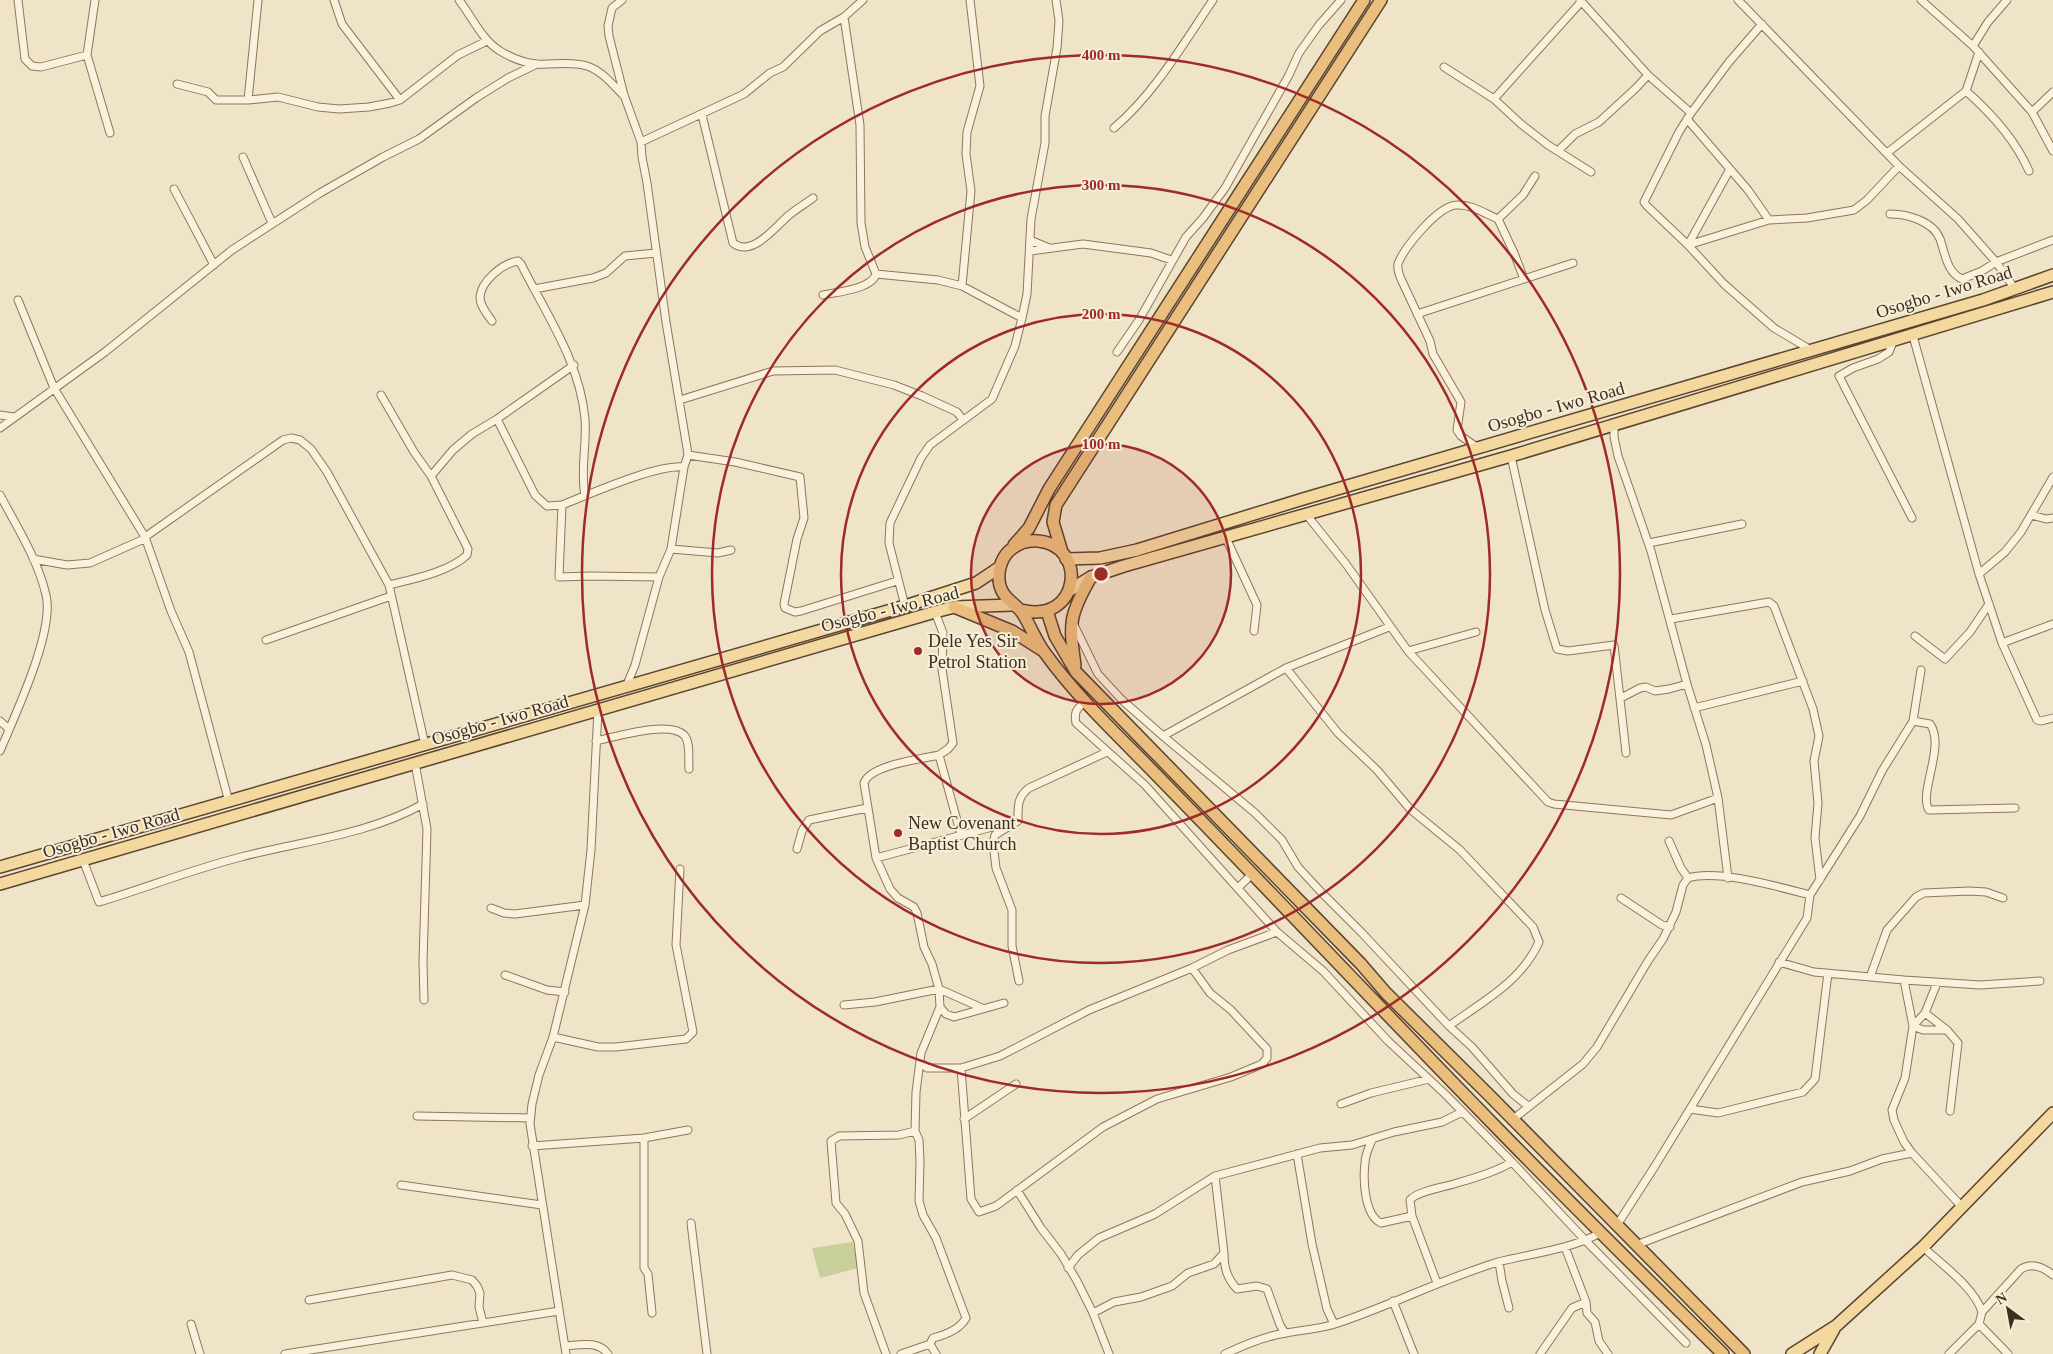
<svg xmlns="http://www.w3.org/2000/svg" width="2053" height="1354" viewBox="0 0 2053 1354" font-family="Georgia,serif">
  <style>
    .green { fill: #c9cf9b }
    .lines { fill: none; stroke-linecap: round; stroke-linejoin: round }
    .minor-casing { stroke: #8d765c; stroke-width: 9 }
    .primary-casing { stroke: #5b4430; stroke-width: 14 }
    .trunk-casing { stroke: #5b4430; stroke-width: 14 }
    .minor { stroke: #faf1dc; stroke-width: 7 }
    .primary { stroke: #f3d9a0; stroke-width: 11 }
    .trunk { stroke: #eabe7c; stroke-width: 11 }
    .ring { fill: none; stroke: #9e2a2b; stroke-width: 2.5 }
    .poi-dot { fill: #9e2a2b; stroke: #f7eed8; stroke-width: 2 }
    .labels { text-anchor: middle; stroke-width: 4; stroke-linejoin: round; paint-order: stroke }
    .street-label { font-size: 18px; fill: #3d2e20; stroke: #f7eed8 }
    .poi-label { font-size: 18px; fill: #3d2e20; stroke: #f7eed8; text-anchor: start }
    .centre { fill: #9e2a2b; stroke: #f7eed8; stroke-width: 2.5 }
    .ring-label { font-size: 15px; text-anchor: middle; font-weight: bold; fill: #9e2a2b; stroke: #f7eed8; stroke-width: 4; stroke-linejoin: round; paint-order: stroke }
  </style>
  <rect width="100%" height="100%" fill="#f0e4c8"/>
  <path class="green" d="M853 1242 858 1268 820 1278 812 1248Z"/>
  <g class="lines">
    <defs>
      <path id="minor" d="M18 0 25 59 32 66 41 67 87 55
        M95 0 87 55 110 133
        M334 0 342 24 400 100
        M459 0C472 17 482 40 500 51 510 57 525 63 537 64 554 65 570 61 587 66 602 71 612 84 623 95
        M622 0 612 8 608 26 609 36 624 95 641 142 642 157 647 183 666 322 687 448 688 455 684 467 671 549 659 577 635 665 626 687
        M1580 0 1648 75 1691 113
        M1738 0 1899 166 1958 219 1996 262 2015 289
        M1921 0 1973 46 2032 112 2053 151
        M1762 24 1729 62 1691 113 1679 132 1644 202 1647 206 1688 245 1724 284 1774 328 1811 350
        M1973 46 1988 22 2007 0
        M1444 67 1494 99 1521 124 1548 145 1591 172
        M177 84 208 92 216 100H248L278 97 318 107 339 109 369 107 390 103 400 100 458 55 487 41
        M1966 91C1991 113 2016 141 2029 171
        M1494 99 1581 2
        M248 100 258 0
        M2032 112 2053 92
        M702 115 733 243C752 258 775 227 788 216 796 209 805 204 813 198
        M1687 119 1748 190 1769 220
        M1114 128C1155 93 1183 44 1213 0
        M641 142 744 94 770 73 783 67 820 31 844 17 863 0
        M1558 151 1575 134 1599 122 1636 88 1648 75
        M1887 153 1966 91 1979 52
        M243 157 272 223
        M174 189 214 265
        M1890 214C1907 214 1933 221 1940 239 1945 253 1947 273 1962 279L1982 271 1996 262 2053 240
        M1498 219 1523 195 1535 176
        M1030 240 1049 248
        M1688 245 1769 220 1807 218 1854 210 1867 200 1899 166
        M1688 245 1730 169
        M1030 251 1083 244 1151 253 1171 260
        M876 274 938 280 962 286 1022 318
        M962 286 971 191 966 154 967 132 980 86 970 0
        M534 289 593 278 606 273 625 256 656 253
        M823 295C837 292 872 289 876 274L865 247 861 223 860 125 844 17
        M18 300 54 388 145 537 171 611 189 652 229 802
        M1417 314 1573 263
        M492 321C487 314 480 306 480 297 481 281 503 263 518 261L521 264C546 314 580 362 585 419 587 445 580 470 585 496
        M1913 336 1979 574 2002 643 2037 720 2041 721 2053 718
        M1893 342 1889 352 1878 359 1853 368 1839 376 1912 518
        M1117 352 1139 320 1186 237 1203 218 1225 188 1289 75 1299 53 1319 25 1341 0
        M381 395 414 452 431 476 468 549 467 555C449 572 413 579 389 585
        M680 400 773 371 835 370 894 385 922 396 957 412 963 420
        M0 415 14 417
        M497 419 535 495 547 506 562 505C590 494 657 464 684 467
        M1614 424V437L1618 456 1651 551 1687 684 1706 745 1718 798 1728 878
        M0 428 105 352 232 250 255 235 320 193 383 157 419 139 476 98 508 78 537 64
        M1478 448 1461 436 1457 430 1461 402 1433 354 1430 341 1401 279C1399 274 1397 270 1398 264 1403 248 1439 205 1457 205 1471 204 1486 214 1498 219L1514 253 1524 279
        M688 455 735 462 800 477 804 518 797 539 784 604 785 608 795 612 801 611 897 581
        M1511 456 1545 610 1557 649 1568 651 1614 645 1626 753
        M431 476 453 450 472 434 497 419 574 365
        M0 495C17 527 38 560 46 595 55 631 15 715 0 751
        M562 505 559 577 591 576 659 577
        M1306 514 1346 564 1408 651 1548 802 1554 804 1671 815 1718 798
        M2032 515 2046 519 2053 518
        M145 537 283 440 291 438 300 440 311 449 327 472 389 585 425 745
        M1226 538 1257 605 1254 631
        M1649 543 1742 524
        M671 549 718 553 731 550
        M33 559 67 565 90 563 144 539
        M1979 574 2005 552 2021 532 2053 477
        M905 606 889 543 890 523 921 458 930 445 992 399 1015 346 1022 318 1027 294 1031 219 1045 143V116L1057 48 1059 21 1056 0
        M1671 619 1769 602 1774 606 1813 709 1819 736 1814 761 1818 803 1815 838 1820 880
        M1074 625 1098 674 1122 700 1163 736 1286 668 1389 627
        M1915 636 1945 659 1970 632 1989 604
        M266 640 391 596
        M2002 643 2053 624
        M1408 651 1476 632
        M1286 668 1338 733 1377 770 1410 809 1460 850 1533 927 1539 942C1521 982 1483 1001 1449 1026L1472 1047 1513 1094 1528 1106
        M1621 698 1640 688 1646 687 1655 691 1669 689 1687 684
        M1084 703C1076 709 1074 713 1076 723L1145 785 1277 932 1323 971 1388 1041 1445 1094 1512 1162 1586 1241 1686 1343
        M1694 708 1803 681
        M0 721 9 729
        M1913 721 1930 724C1946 746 1918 793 1929 810L2015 808
        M1163 736 1255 813 1282 840 1298 867 1322 893 1362 933 1449 1026
        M596 741C615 737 669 720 684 735 691 742 688 760 689 769
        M939 755 961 835
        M415 763 427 829 423 962 424 1000
        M1669 841 1681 868 1688 878
        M797 849 802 831 809 820 867 808
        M876 858 1011 822
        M83 860 99 902C146 888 193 869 241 857 301 841 368 835 423 804
        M1238 888 1253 873
        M1621 898 1662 925 1670 927
        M491 908 504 913 515 914 585 905
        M1779 962 1814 972 1904 980 1980 985 2040 981
        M505 975 547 990 565 992
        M1870 977 1887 930 1916 897 1924 893 1969 891 1986 892 2003 898
        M1904 980 1913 1026 1905 1078 1892 1110 1894 1120 1904 1142 1912 1153 1963 1208
        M1019 981 1012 946V910L996 868 993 843 995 835 1018 821C1018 807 1017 797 1029 788L1107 752
        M1937 983 1925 1013 1913 1026 1923 1030H1947
        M844 1005 875 1002 939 989 982 1008
        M940 1007 946 1014 954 1017 1004 1003
        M1925 1013 1947 1030 1958 1043 1950 1111
        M553 1037 598 1047H616L686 1039 693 1032 676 945 680 869
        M920 1062 927 1068H961L1000 1056 1089 1010 1192 968 1228 950 1277 932
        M961 1068 971 1199 979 1212 996 1206 1103 1127 1157 1099 1231 1077 1262 1064 1267 1058V1049L1231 1010 1210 993 1192 968
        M1341 1104 1371 1093 1429 1079
        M1690 1109 1718 1113 1803 1092 1815 1079 1828 973
        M417 1116 530 1118
        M964 1119 1016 1084
        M1512 1120 1583 1064 1597 1047 1648 961 1663 939 1676 912 1683 885 1688 878C1718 869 1779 887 1810 895
        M644 1138V1268L648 1274 652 1313
        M1372 1140C1369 1147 1365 1155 1365 1163 1363 1179 1364 1215 1381 1223L1412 1216
        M532 1146 644 1138 688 1130
        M1297 1154 1312 1244 1327 1309 1334 1324
        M1215 1176 1224 1253
        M401 1185 542 1205
        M1017 1190 1041 1228 1061 1254 1077 1281 1093 1313 1109 1354
        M691 1223 707 1354
        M1617 1225 1655 1166 1807 918 1810 895 1860 816 1882 771 1913 721 1921 670
        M1636 1245 1802 1182 1850 1171 1882 1159 1912 1153
        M1565 1247 1586 1302 1587 1313 1595 1322 1599 1341 1608 1354
        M1923 1247C1941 1264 1975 1288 1982 1312
        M1499 1262 1502 1281 1509 1308
        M1068 1268 1078 1255 1099 1238 1155 1214 1215 1176 1320 1148 1352 1145 1394 1132 1442 1122 1462 1112
        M1437 1283 1412 1216 1410 1200C1417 1191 1446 1187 1457 1183 1475 1178 1496 1172 1512 1162
        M309 1300 452 1275 472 1280 477 1286 480 1293 479 1307 483 1323
        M1393 1301 1414 1354
        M1093 1313 1114 1302 1141 1297 1172 1286 1188 1273 1214 1264 1224 1253C1224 1268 1227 1278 1237 1289L1257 1286 1267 1289 1280 1325 1285 1333
        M191 1324 200 1354
        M1979 1324 2008 1354
        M930 1344 936 1354
        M565 1346C580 1345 598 1340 608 1354
        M285 1354 559 1311
        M566 1354 530 1124 532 1104 539 1075 553 1037 585 905 591 850 598 710
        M886 1354 864 1293 858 1241 845 1214 836 1203 831 1141 839 1136 899 1135 915 1131
        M901 1354 930 1344 933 1338C945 1335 960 1329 966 1318L936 1238 923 1215 919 1201 920 1161 919 1140 915 1131 916 1092 921 1053 940 1007 939 989 932 964 924 947 917 913 914 907 898 898 890 889 876 858 864 783C870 765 921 759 939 755L948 749 953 743 942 669 943 633 935 612
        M1225 1354C1244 1345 1265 1336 1286 1333 1302 1330 1319 1329 1335 1324 1390 1306 1442 1279 1498 1262 1533 1253 1569 1250 1600 1233
        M1540 1354 1572 1308 1586 1302
        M1949 1354 1979 1324 1982 1312 2021 1269C2032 1262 2043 1267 2053 1275"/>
      <path id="primary" d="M1066 559 1100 558 1137 550 1303 499 1983 300 2053 275
        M1070 590 1091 577 1124 566 1511 456 2053 292
        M0 867 905 606 976 583 1000 567
        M0 884 935 612 954 607 1012 605
        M1792 1354 1836 1326 1923 1247 2053 1113
        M1820 1354 1834 1329"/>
      <path id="trunk" d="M1014 545 1029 528 1049 489 1364 0
        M1062 552 1053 522 1056 505 1381 0
        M954 607 1012 631 1042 650
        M1021 610C1081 625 1088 545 1038 541 1027 540 1017 544 1009 551 1000 560 997 574 1000 586 1004 600 1016 603 1023 614 1031 627 1036 641 1045 653 1071 689 1102 720 1133 751 1255 875 1374 1002 1496 1127 1571 1204 1647 1279 1723 1354
        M1047 611 1055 636 1076 672 1361 964 1386 993 1488 1094 1744 1354
        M1075 665C1069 623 1069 615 1091 577"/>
    </defs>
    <use href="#minor" class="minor-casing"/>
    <use href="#primary" class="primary-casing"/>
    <use href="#trunk" class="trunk-casing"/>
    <use href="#minor" class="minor"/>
    <use href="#primary" class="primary"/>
    <use href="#trunk" class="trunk"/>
  </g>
  <circle cx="1101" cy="574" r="130" fill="#9e2a2b" fill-opacity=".12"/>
  <g class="ring">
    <circle cx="1101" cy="574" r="130"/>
    <circle cx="1101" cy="574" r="260"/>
    <circle cx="1101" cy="574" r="389"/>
    <circle cx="1101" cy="574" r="519"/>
  </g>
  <g class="poi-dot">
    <circle cx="918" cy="651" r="5"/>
    <circle cx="898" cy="833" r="5"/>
  </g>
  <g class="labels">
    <g class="street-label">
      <text transform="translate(1944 292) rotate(-17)" y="6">Osogbo - Iwo Road</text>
      <text transform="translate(1556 407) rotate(-16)" y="6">Osogbo - Iwo Road</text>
      <text transform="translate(890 609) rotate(-14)" y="6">Osogbo - Iwo Road</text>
      <text transform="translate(500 720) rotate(-16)" y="6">Osogbo - Iwo Road</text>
      <text transform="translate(111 833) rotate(-16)" y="6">Osogbo - Iwo Road</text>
    </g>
    <g class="poi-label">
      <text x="928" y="647">Dele Yes Sir<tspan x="928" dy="21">Petrol Station</tspan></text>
      <text x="908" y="829">New Covenant<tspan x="908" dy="21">Baptist Church</tspan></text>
    </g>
  </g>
  <circle cx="1101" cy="574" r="8" class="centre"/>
  <g class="ring-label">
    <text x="1101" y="60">400 m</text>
    <text x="1101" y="190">300 m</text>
    <text x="1101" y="319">200 m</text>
    <text x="1101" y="449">100 m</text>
  </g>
  <g transform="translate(2008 1309) rotate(328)" stroke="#f7eed8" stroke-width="4" paint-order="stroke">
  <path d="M0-4L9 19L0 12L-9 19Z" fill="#3d2e20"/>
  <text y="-8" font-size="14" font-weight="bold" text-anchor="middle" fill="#3d2e20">N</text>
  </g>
</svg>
